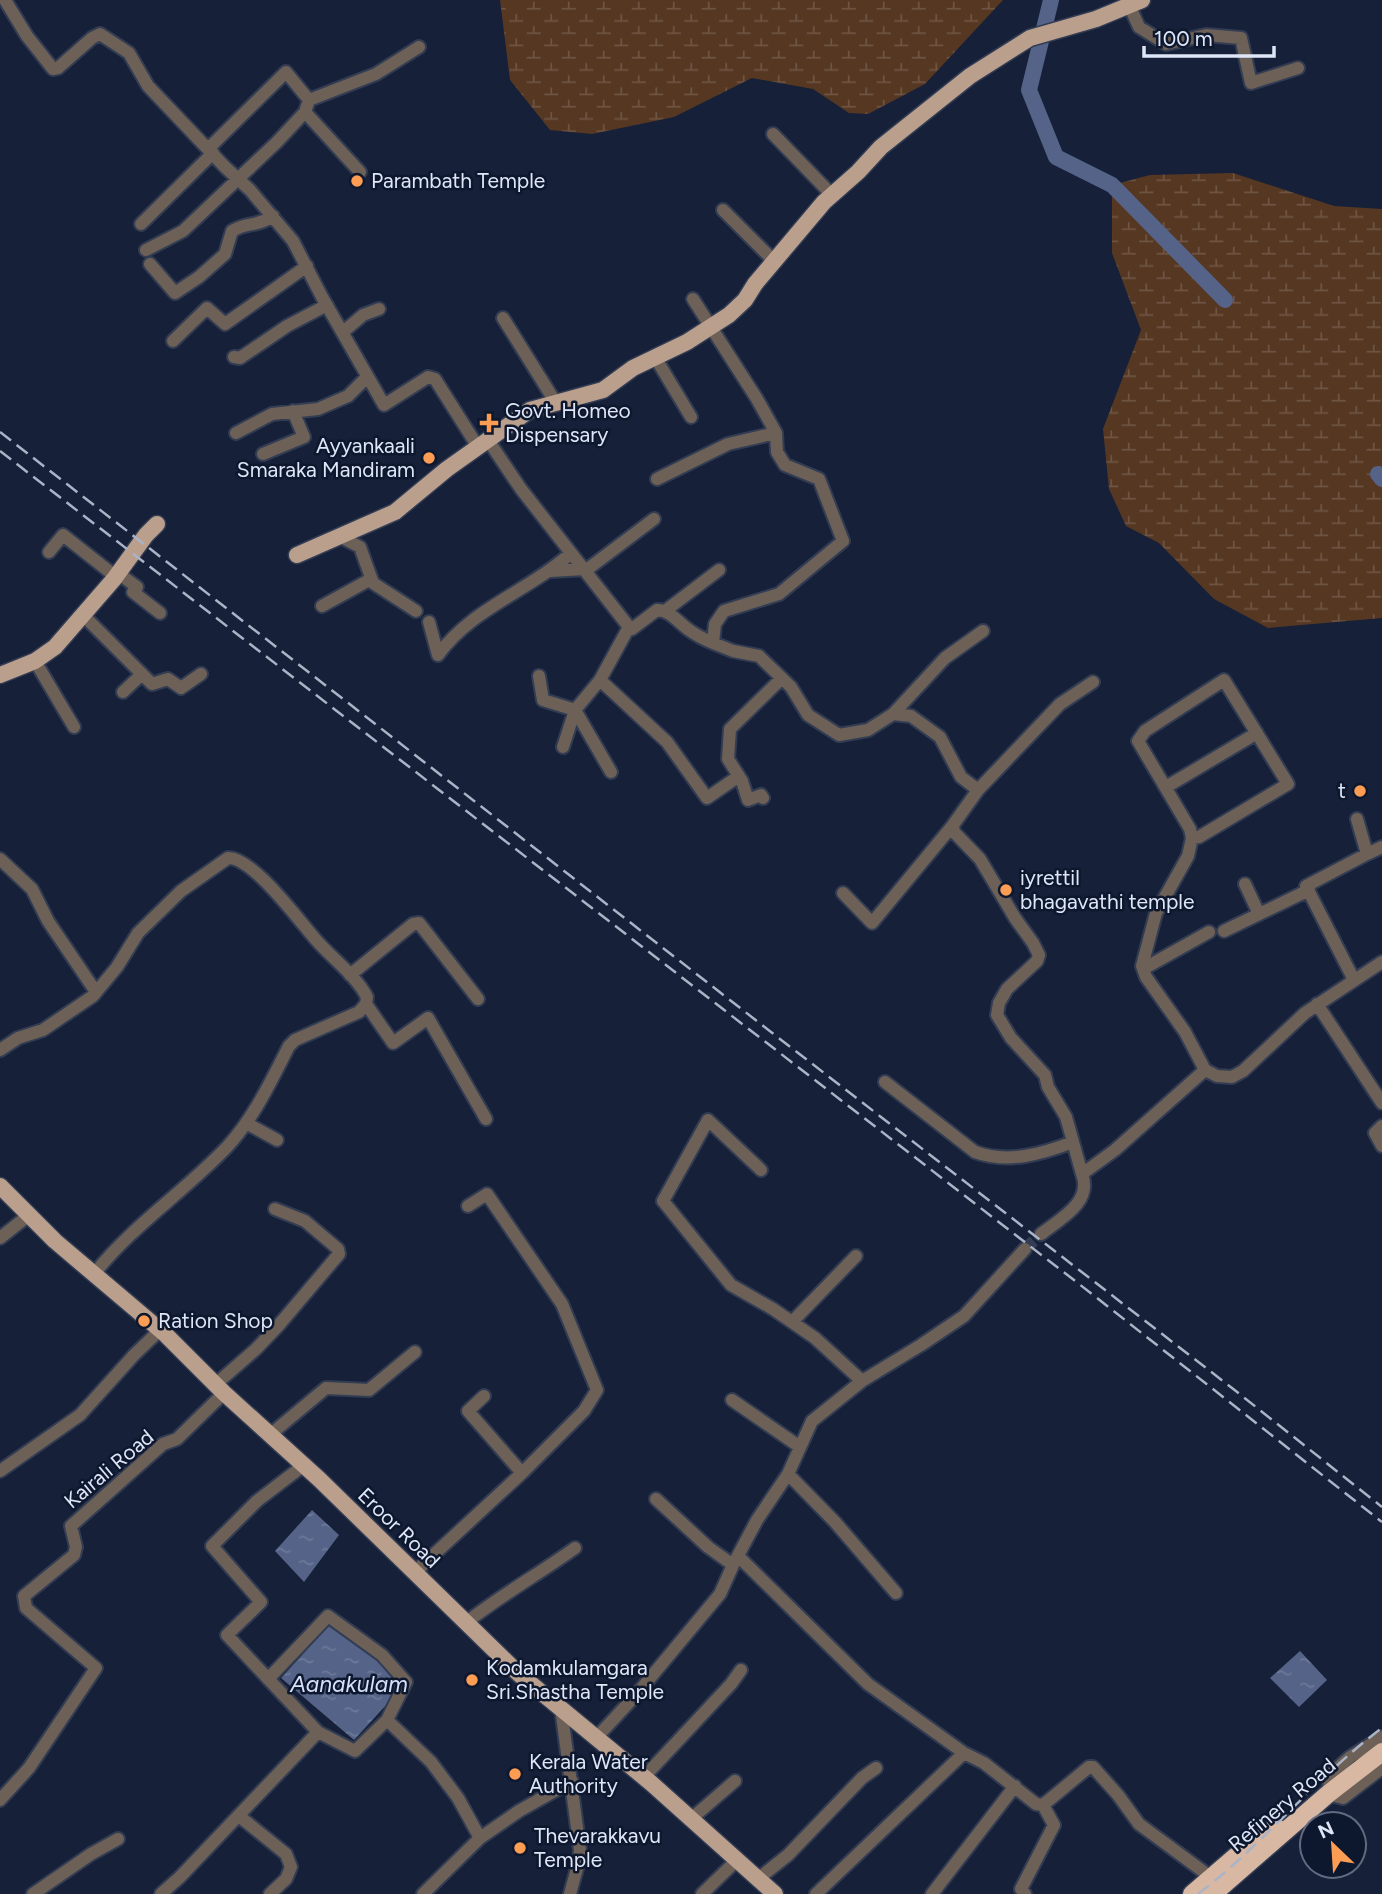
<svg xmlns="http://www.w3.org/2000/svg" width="1382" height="1894" viewBox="0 0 1382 1894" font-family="Figtree,sans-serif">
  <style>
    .wetland { fill: url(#wetland-marsh) }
    .water { fill: url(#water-ripples) }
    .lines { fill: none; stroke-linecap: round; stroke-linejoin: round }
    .river { stroke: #546387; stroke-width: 16 }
    .minor-tunnel { stroke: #343e55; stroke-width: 12; stroke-dasharray: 12 6; stroke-linecap: butt }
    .minor-casing { stroke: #323c53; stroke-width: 16 }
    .major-casing { stroke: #323c53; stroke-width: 19 }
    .highway-casing { stroke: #323c53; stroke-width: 21 }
    .minor { stroke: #6d6057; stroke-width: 12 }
    .major { stroke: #ba9f8d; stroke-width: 16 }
    .highway { stroke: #d8b8a2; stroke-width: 18 }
    .rail { stroke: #abb4c6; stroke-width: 2.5; stroke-dasharray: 14 7; stroke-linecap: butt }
    .poi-dot { fill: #fd9d54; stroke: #0d172e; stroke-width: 2.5 }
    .labels { text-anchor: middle; stroke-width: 5; stroke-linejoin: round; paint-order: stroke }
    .poi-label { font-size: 21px; fill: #dee6f7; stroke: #0d172e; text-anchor: start }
    .street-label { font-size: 21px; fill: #dee6f7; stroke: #0d172e }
    .water-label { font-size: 23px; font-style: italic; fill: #d6e1fa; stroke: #0d172e }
  </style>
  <defs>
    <pattern id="wetland-marsh" width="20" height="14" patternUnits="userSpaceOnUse" patternTransform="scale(1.75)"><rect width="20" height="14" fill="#563722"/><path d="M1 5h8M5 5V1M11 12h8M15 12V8" fill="none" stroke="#6e5443"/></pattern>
    <pattern id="water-ripples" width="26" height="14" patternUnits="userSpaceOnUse" patternTransform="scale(1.75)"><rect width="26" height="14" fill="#546387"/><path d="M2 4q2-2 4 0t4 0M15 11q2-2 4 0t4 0" fill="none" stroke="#6c7999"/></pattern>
  </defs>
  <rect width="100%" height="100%" fill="#162038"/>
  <path class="wetland" d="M500 0H1003L925 84 868 114 849 113 813 89 752 78 674 117 592 134 550 130 510 80Z
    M1233 173 1334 206 1382 209V618L1268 628 1214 599 1159 543 1126 526 1109 489 1103 429 1141 330 1112 253V185L1150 175Z"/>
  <path class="water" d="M312 1510 339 1535 304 1582 275 1551Z
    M332 1622 387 1663 400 1690 354 1740 281 1678Z
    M1300 1651 1327 1680 1299 1707 1270 1678Z"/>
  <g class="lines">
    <path class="river" d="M1051 0 1029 90 1056 157 1112 185 1225 300
      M1378 474 1382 479"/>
    <path class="minor-tunnel" d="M1025 1249 1041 1234"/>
    <defs>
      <path id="minor" d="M5 0 27 36 53 69 58 68 92 38 100 34 129 53 148 86 225 167 250 190 293 241 322 297 384 405 428 377 435 379 478 447
        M1130 7 1139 27 1166 44 1206 35 1241 38 1251 83 1298 68
        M309 100 376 74 419 47
        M773 134 832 195
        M209 148 286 72 309 100 305 112
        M723 210 774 261
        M141 224 213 153
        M146 250 183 231 277 142 305 112 360 172
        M150 264 175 293 199 277 225 254 232 231C249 221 255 228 273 216
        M693 299 757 399 776 433 777 452 785 465 819 479 843 541 779 594 724 611 715 624 713 643 733 651 759 656 791 687 808 715 839 735 868 730 893 714 911 716 940 737 961 777 978 790 953 825 954 832 980 859 1015 918 1033 943 1039 955 1037 961 1007 989 999 1003 997 1015 1011 1038 1045 1075 1048 1087 1066 1117 1082 1174
        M503 318 556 403
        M343 332 363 315 379 309
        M173 341 207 308 225 324 307 266
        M234 357 240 358 287 326 327 305
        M655 357 691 417
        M236 433 272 414 318 409 348 396 367 377
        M488 440 521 489 629 627 632 629 657 610C671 610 680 625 692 632 698 636 706 640 713 643
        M263 454 304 437 293 411
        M657 479 728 444 776 433
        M339 536 360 547 373 583 416 611
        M49 552 63 535 115 576
        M551 571 584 569
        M585 571 654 519
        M118 573 137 587 133 592 160 613
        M322 606 371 579
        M665 611 719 570
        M83 615 152 684 168 679 181 688 201 674
        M429 622 438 655C472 608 529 591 571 553
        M35 661 74 727
        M539 676 543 700 575 710 563 747
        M600 680 629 627
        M123 692 142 674
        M893 714 945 658 983 631
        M611 772 575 710 600 680 667 742 707 798 739 776
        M1166 787 1257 733
        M978 790 1060 704 1093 682
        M763 798 761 795 748 800 742 781 728 759 730 729 782 678
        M1192 838 1199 837 1288 784 1224 680 1145 731 1138 741 1190 829 1192 838 1188 856 1156 913 1142 966 1146 977 1185 1032 1205 1070 1217 1076 1232 1077 1243 1071 1305 1013 1382 962
        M1367 854 1382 847
        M0 859 32 889 48 921 96 992
        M1245 884 1259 914
        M843 893 872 923 953 825
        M1224 931 1309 890
        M1143 969 1209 932
        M350 975 413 924 419 923 478 999
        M1354 980 1306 886 1367 854 1357 819
        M366 1004 393 1043 428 1018 486 1119
        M1317 1004 1382 1103
        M0 1050 18 1038 43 1030 93 996 117 967 138 933 181 891 228 858C253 857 300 922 317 941 333 959 356 976 367 997L366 1004 359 1012 295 1040 289 1046C271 1081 254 1118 227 1147 185 1191 132 1226 94 1274
        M885 1082 975 1152C1008 1164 1042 1154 1073 1142
        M246 1123 277 1140
        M1382 1126 1375 1133 1382 1146
        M761 1170 708 1120 663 1201 731 1285 773 1309 815 1338 862 1381
        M468 1206 487 1194 562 1304 597 1390 584 1411 522 1473
        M1041 1234C1060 1219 1093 1202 1082 1174L1115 1150 1205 1070
        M0 1238 29 1215
        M792 1322 856 1256
        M216 1384 256 1349 278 1326 339 1254 338 1249 305 1221 275 1209
        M732 1400 800 1447
        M271 1434 326 1388 369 1390 415 1352
        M304 1465 257 1501 212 1546 261 1602 227 1635 318 1732 355 1751 387 1720 431 1762 458 1798 480 1838
        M0 1471 80 1415 134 1355 160 1330
        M788 1474 835 1522 896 1593
        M738 1556 868 1684 964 1753 984 1763 1036 1804 1043 1805 1089 1767H1093L1118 1795 1139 1824 1212 1878
        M733 1565 757 1520 788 1474 812 1421 862 1381 921 1345 964 1316 1025 1249
        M415 1572 522 1473 468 1411 484 1396
        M467 1622C501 1595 539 1574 575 1548
        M268 1679 328 1616 382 1655 406 1682 387 1720
        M561 1708 580 1850 579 1861 570 1894
        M597 1737 636 1695 720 1594 733 1565 708 1547 656 1499
        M1382 1737 1350 1757 1331 1774 1328 1794 1343 1798 1382 1768
        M644 1777 731 1684 741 1670
        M0 1800 29 1768 96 1668 26 1608 24 1596 74 1555 76 1547 71 1526 163 1444 177 1439 224 1393
        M239 1816 286 1854 291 1867 286 1879 270 1894
        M691 1819 735 1781
        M758 1879 788 1855 862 1778 876 1768
        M33 1894 91 1854 118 1839
        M161 1894 180 1877 318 1732
        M423 1894 480 1838 519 1811 572 1781
        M702 1894 737 1860
        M816 1894 964 1753
        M932 1894 1015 1786
        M1025 1894 1021 1889 1054 1825 1043 1805"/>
      <path id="major" d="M297 555 395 512 447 469 530 410 603 390 633 368 687 342 729 315 745 300 755 284 824 202 858 172 881 147 970 76 1030 38 1096 19 1142 0
        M0 675 35 661 55 647 114 579 146 535 157 524
        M0 1186 55 1241 166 1335 224 1393 319 1479 519 1674 651 1783 775 1894"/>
      <path id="highway" d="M1192 1894 1235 1857 1276 1827
        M1213 1894 1328 1794 1382 1752"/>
    </defs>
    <use href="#minor" class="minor-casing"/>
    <use href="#major" class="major-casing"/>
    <use href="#highway" class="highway-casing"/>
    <use href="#minor" class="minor"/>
    <use href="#major" class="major"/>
    <use href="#highway" class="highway"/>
    <path class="rail" d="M0 432 771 1032 1232 1388 1382 1507
      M0 451 1092 1294 1382 1522
      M1198 1894C1264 1844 1315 1778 1382 1728"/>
  </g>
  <g class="poi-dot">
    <circle cx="357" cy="181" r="7"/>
    <path d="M485.5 412.5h7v7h7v7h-7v7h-7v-7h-7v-7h7z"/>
    <circle cx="429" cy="458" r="7"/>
    <circle cx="1360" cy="791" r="7"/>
    <circle cx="1006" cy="890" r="7"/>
    <circle cx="144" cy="1321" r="7"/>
    <circle cx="472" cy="1680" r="7"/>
    <circle cx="515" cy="1774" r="7"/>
    <circle cx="520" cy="1848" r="7"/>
  </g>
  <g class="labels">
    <g class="poi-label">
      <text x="371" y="188">Parambath Temple</text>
      <text x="505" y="418">Govt. Homeo<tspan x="505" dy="24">Dispensary</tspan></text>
      <text x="415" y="453" text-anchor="end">Ayyankaali<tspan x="415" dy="24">Smaraka Mandiram</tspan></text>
      <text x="1346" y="798" text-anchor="end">t</text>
      <text x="1020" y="885">iyrettil<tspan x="1020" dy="24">bhagavathi temple</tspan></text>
      <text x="158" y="1328">Ration Shop</text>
      <text x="486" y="1675">Kodamkulamgara<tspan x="486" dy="24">Sri.Shastha Temple</tspan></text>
      <text x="529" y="1769">Kerala Water<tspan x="529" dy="24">Authority</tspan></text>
      <text x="534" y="1843">Thevarakkavu<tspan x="534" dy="24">Temple</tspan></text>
    </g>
    <g class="street-label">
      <text transform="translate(109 1469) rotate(-40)" y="7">Kairali Road</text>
      <text transform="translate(399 1528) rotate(44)" y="7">Eroor Road</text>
      <text transform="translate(1282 1805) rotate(-40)" y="7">Refinery Road</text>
    </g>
    <g class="water-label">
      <text x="349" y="1692">Aanakulam</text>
    </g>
  </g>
  <g transform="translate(1333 1845) rotate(335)"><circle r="33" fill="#0d172e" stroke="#616a7e" stroke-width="2"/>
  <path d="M0-5L12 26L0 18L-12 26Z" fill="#fd9d54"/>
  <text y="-10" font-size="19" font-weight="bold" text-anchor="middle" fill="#dee6f7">N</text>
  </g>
  <path d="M1144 46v10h130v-10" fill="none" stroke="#dee6f7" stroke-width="3.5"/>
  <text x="1154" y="46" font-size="21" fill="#dee6f7" stroke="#0d172e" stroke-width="5" paint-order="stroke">100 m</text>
</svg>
